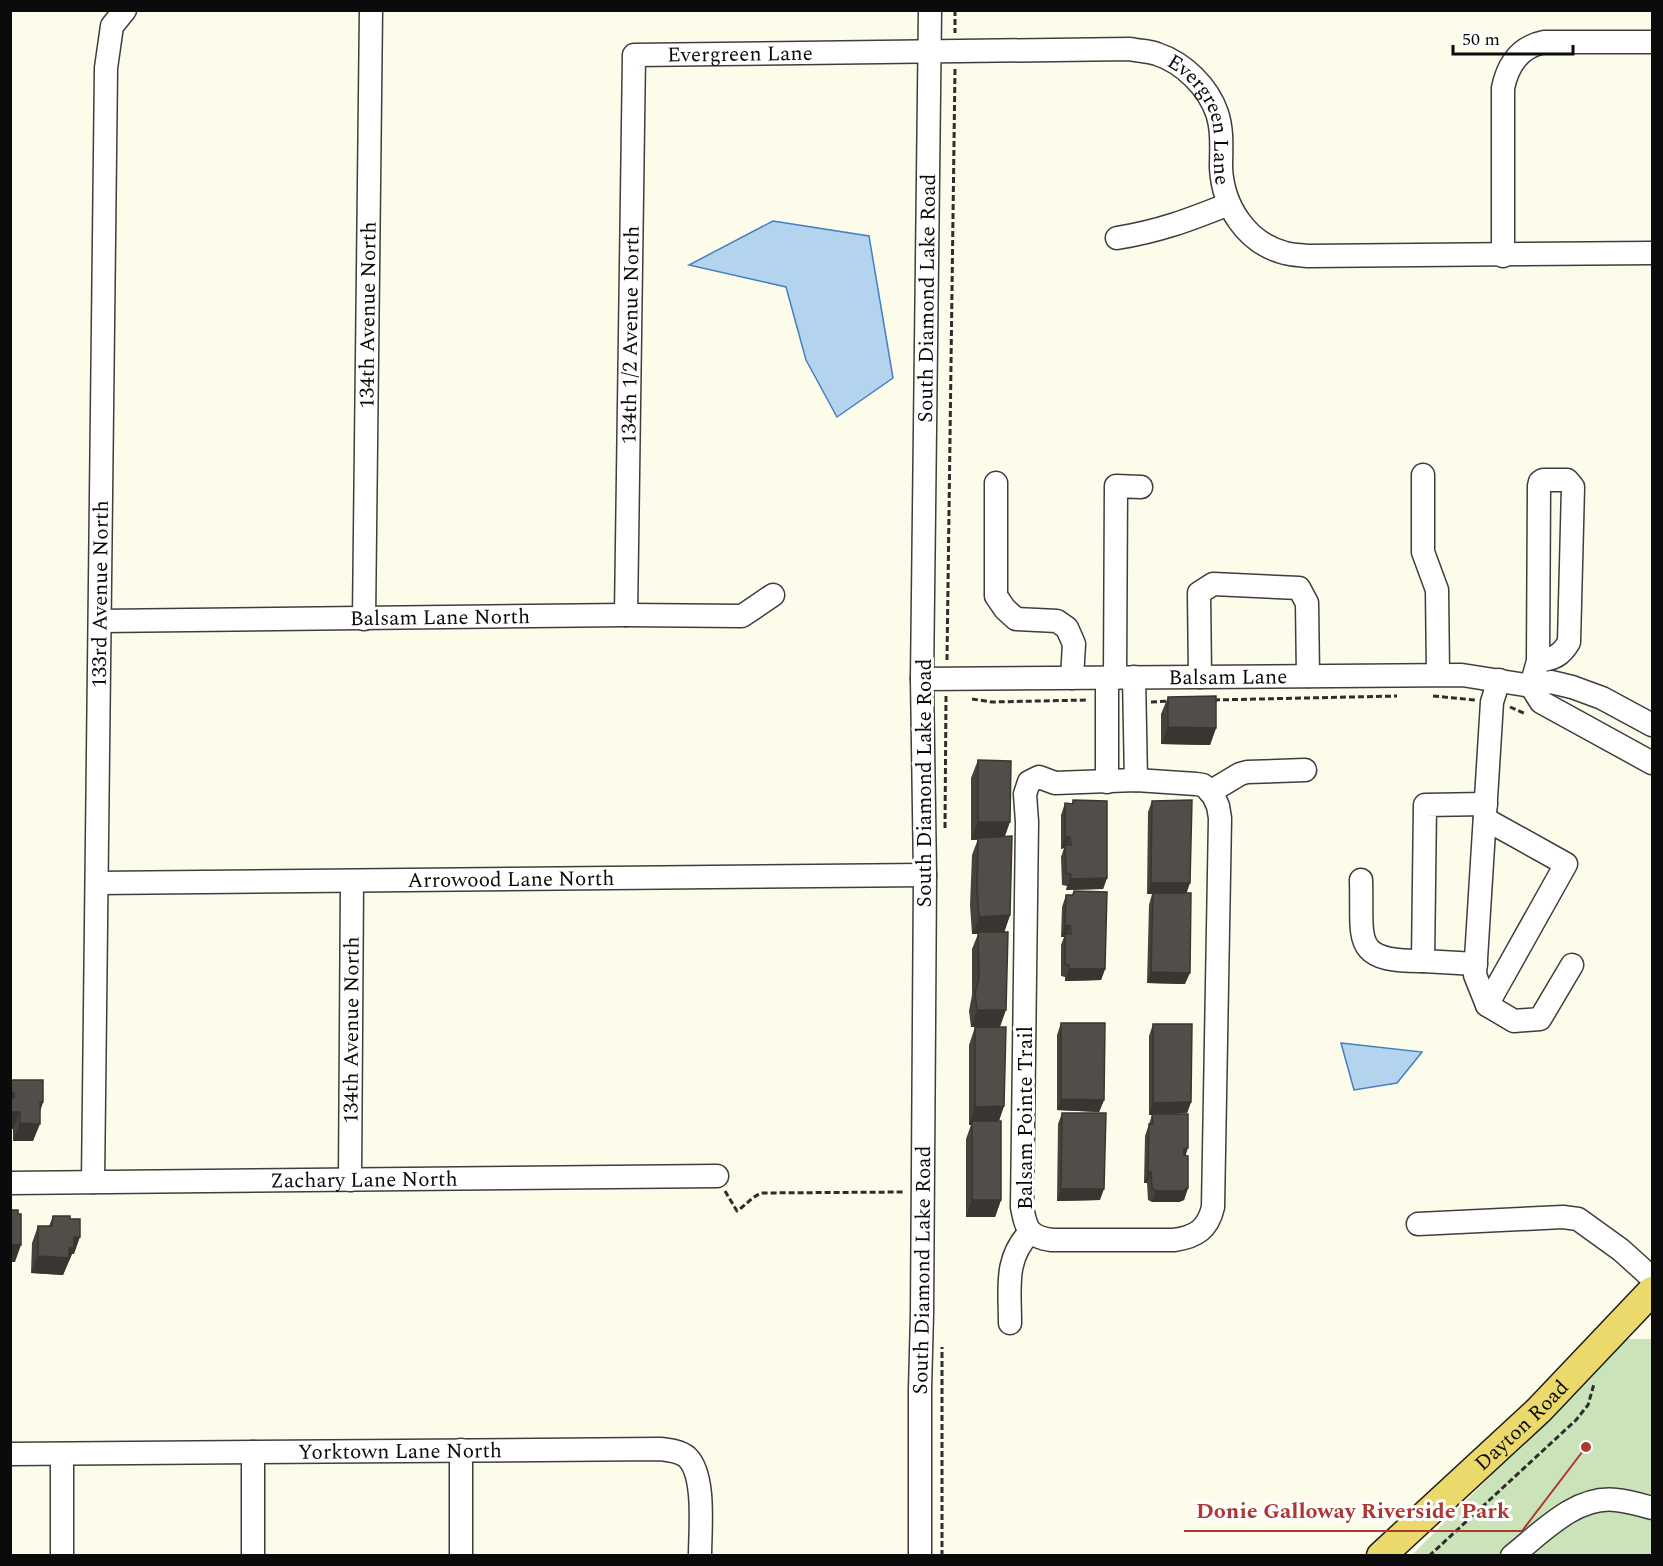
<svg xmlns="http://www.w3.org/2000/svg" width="1663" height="1566" viewBox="0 0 1663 1566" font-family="Spectral,serif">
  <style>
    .green { fill: #cae3b8 }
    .water { fill: #b4d3ef; stroke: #4280bf; stroke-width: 1.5 }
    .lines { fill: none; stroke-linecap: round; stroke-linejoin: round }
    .minor-casing { stroke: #3e3e3e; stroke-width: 25 }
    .major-casing { stroke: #1c1c1c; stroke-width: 31 }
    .path { stroke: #2d2d2d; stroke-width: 3; stroke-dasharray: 6 3; stroke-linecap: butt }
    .minor { stroke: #fff; stroke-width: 22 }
    .major { stroke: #ebd96c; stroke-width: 28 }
    .wall { fill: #47423e }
    .shaded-wall { fill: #393632 }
    .building { fill: #524d48; stroke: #393632; stroke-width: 1.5 }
    .labels { text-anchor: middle; stroke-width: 6; stroke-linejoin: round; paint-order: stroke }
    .street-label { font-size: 21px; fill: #0b0b0b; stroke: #fff }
    .leader { fill: none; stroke: #ac3831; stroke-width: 2 }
    .callout-dot { fill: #ac3831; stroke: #fff; stroke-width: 2 }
    .callout-label { font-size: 22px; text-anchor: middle; font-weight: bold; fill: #ac3831; stroke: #fff; stroke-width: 6; stroke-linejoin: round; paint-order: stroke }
  </style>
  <rect width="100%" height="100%" fill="#fdfbea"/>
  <path class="green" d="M1627 1339H1652V1555L1411 1556Z"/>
  <path class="water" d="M773 221 869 236 893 378 837 417 806 360 786 287 689 265Z
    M1341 1043 1422 1052 1397 1083 1354 1090Z"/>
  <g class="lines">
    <defs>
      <g id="minor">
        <path d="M1117 238C1160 231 1189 220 1229 204"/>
        <path d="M1503 256V88C1508 64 1520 47 1544 42H1652"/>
        <path d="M1423 475V552L1437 590 1438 674"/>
        <path d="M996 483V596L1005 609 1016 619 1057 621 1067 628 1074 644 1072 678"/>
        <path id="s1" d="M626 615 634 55 1130 49C1139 51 1149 51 1157 54 1184 63 1208 87 1217 113 1223 131 1221 150 1221 168 1223 206 1246 243 1285 253 1292 255 1300 255 1308 256L1652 253"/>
        <path id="s2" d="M364 619 371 10"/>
        <path id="s3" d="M101 621 626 615 742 616 773 595"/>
        <path d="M1134 677 1136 780"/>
        <path d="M1200 677 1199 593 1213 584 1299 588 1307 603 1308 676"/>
        <path d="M1107 678V782"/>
        <path d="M1115 678 1116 486 1141 487"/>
        <path id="s4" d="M922 679 1462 675 1531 686 1551 682 1572 687 1602 698 1652 725"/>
        <path d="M1499 680 1492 702 1475 975 1487 1005 1514 1021 1540 1019 1572 965"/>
        <path d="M1531 686 1538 661 1539 486 1540 482 1543 480H1567L1573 487 1569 642C1561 656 1553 659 1538 661"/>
        <path d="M1531 686 1541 702 1652 763"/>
        <path d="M1039 777 1055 783 1136 780 1196 784 1203 785 1212 793 1218 806 1220 818 1213 1207C1208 1229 1196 1237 1174 1240H1052C1028 1237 1026 1228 1022 1207L1027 822 1025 794 1029 782Z"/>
        <path d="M1210 792 1240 774 1247 772 1305 770"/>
        <path d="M1485 819 1566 864 1487 1005"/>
        <path d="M1361 880C1363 940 1350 962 1423 961"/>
        <path id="s5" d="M97 883 925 875"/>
        <path d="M1476 964 1423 961 1425 805 1486 804"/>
        <path id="s6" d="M350 1180 352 881"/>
        <path id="s7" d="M93 1182 106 68 112 26 125 10"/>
        <path id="s8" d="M10 1183 717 1176"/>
        <path d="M1418 1224 1563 1217 1578 1219 1621 1250 1652 1278"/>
        <path d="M1010 1323C1010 1288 1004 1259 1030 1232"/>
        <path d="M461 1450V1556"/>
        <path d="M253 1452V1556"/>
        <path id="s9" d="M10 1454 660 1449C670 1450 680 1451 687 1457 706 1475 700 1530 700 1556"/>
        <path d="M62 1454V1556"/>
        <path id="s10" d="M920 1556V1389L922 1314 925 875 922 679 930 10"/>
        <path d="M1512 1556C1541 1533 1576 1495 1616 1500 1628 1501 1641 1505 1652 1508"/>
      </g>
      <g id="major">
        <path id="s11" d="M1381 1556 1539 1410 1652 1291"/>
      </g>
    </defs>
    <use href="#minor" class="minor-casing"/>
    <use href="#major" class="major-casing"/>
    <path class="path" d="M955 10V33
      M947 660 955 69
      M1433 696 1475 700
      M972 699 992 702 1088 700
      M1214 700 1397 696
      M1151 702 1169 701
      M1510 707 1526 714
      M945 828 946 696
      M725 1191 737 1211C746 1205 752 1197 761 1193L905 1192
      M942 1556V1347
      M1429 1556 1576 1420 1588 1405 1594 1384"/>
    <use href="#minor" class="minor"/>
    <use href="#major" class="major"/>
  </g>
  <path class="wall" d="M1168 697 1216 728 1210 745 1161 744V714Z
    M978 760 1005 837 1010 915 1004 932 1000 1027 1004 1106 999 1121 1001 1200 995 1217H966V1139L971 1125H969V1045L975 1027H982H971L969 1011 972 995V949L978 934H972L970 905 972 855 978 839 971 840V778Z
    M1073 800 1107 878 1103 889 1066 890 1067 886 1062 885 1061 857 1064 848 1061 849V815L1065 803 1072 804Z
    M1152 801 1186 893 1185 984 1147 983 1149 905 1152 894H1147L1148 812Z
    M1074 891 1105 969 1101 980 1065 981V977L1061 976V945L1064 937H1061L1062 907 1066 895H1072Z
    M1061 1023 1104 1100 1099 1112 1057 1110V1035Z
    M1153 1024 1191 1102 1187 1113 1169 1114 1186 1156 1188 1188 1184 1200 1179 1202H1152L1148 1200 1147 1183H1144L1145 1136 1152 1115H1149V1036Z
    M10 1080 43 1102 40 1112 33 1141H13V1129H10Z
    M1062 1113 1100 1200 1057 1201 1058 1124Z
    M53 1216 74 1254H72L63 1275 31 1273 32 1243 38 1226H49Z"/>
  <path class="shaded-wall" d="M1168 727 1216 728 1210 745 1161 744Z
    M978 822H1010L1004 839 971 840Z
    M1065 837H1070L1066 848 1065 845 1064 848 1061 849Z
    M1107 878 1103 889 1066 890 1070 879Z
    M1151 883H1190L1186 895 1147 894Z
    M1010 915 1004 933 972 934 979 917Z
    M1070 925 1066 937 1065 934 1064 937H1061L1065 926Z
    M1069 969H1105L1101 980 1065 981Z
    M1151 972 1190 973 1185 984 1147 983Z
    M977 1010H1006L1000 1027H971Z
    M10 1093H14L10 1103Z
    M1061 1099 1104 1100 1099 1112 1057 1110Z
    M40 1102H43L37 1119Z
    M1191 1102 1187 1113 1149 1115 1153 1103Z
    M1004 1106 998 1123 972 1121 971 1125H969L975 1107Z
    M10 1112H20L13 1129H10Z
    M20 1123 40 1124 33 1141H13Z
    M1188 1148 1184 1160H1180L1184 1149Z
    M1148 1172H1151L1147 1183H1144Z
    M1188 1188 1184 1200 1179 1202H1152L1156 1191Z
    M1061 1189H1104L1100 1200 1057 1201Z
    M972 1200H1001L995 1217H966Z
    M74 1237H80L74 1254H72L63 1275 31 1273 38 1256Z
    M10 1244 21 1245 15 1262H10Z"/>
  <path class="building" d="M1216 696V728L1168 727V697Z
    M978 760 1011 761 1010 822H978Z
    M1073 800 1107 801V878L1070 879 1071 874 1066 873 1065 845H1071L1070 837H1065V803L1073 804Z
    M1192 800 1190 883H1151L1152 801Z
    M1012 836 1010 915 979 917 977 888 978 838Z
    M1074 891 1107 892 1105 969H1069V965L1065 964V934H1071L1070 925 1065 926 1066 895H1073Z
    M1153 893H1191L1190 973 1151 972Z
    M978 932H1008L1006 1010H977L975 993 979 978Z
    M1061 1023H1105L1104 1100 1061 1099Z
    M1153 1024H1192L1191 1102 1153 1103Z
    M975 1027H1006L1004 1106 975 1107Z
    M10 1080H43V1102H40V1124L20 1123V1112H10V1098H14V1093H10Z
    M1062 1113H1106L1104 1189H1061Z
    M1152 1114H1188V1148L1184 1149V1155L1188 1156V1188L1183 1191H1156L1152 1188 1151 1172H1148L1149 1124H1153Z
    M972 1121H1001V1200H972Z
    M10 1210H18V1214H21V1245L10 1244Z
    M53 1216H70V1219H80V1237H74V1248H69V1258L38 1256V1226H52Z"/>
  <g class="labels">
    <g class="street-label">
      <text dy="7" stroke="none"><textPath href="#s1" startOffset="666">Evergreen Lane</textPath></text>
      <text dy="7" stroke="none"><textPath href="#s1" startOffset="1170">Evergreen Lane</textPath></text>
      <text dy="7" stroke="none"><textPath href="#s10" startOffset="1258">South Diamond Lake Road</textPath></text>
      <text dy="7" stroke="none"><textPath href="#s2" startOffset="304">134th Avenue North</textPath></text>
      <text dy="7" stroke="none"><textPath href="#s1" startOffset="280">134th 1/2 Avenue North</textPath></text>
      <text dy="7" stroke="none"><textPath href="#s7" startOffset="588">133rd Avenue North</textPath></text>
      <text dy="7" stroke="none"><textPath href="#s3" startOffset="339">Balsam Lane North</textPath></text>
      <text dy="7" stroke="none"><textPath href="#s4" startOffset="306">Balsam Lane</textPath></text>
      <text transform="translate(924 783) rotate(-90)" y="7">South Diamond Lake Road</text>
      <text dy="7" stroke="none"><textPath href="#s5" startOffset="414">Arrowood Lane North</textPath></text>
      <text dy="7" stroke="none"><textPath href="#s6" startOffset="150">134th Avenue North</textPath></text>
      <text transform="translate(1025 1118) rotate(-90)" y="7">Balsam Pointe Trail</text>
      <text dy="7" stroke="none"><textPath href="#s8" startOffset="354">Zachary Lane North</textPath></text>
      <text dy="7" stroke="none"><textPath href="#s10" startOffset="286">South Diamond Lake Road</textPath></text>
      <text dy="7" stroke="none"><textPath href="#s11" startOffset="192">Dayton Road</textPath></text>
      <text dy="7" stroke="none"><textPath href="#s9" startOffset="390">Yorktown Lane North</textPath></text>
    </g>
  </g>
  <path class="leader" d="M1586 1447L1522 1531H1184"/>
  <circle class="callout-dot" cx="1586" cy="1447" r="6"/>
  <g class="callout-label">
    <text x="1353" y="1518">Donie Galloway Riverside Park</text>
  </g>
  <rect width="1663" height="1566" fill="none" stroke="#0b0b0b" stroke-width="24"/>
  <path d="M1453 45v9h120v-9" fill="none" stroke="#0b0b0b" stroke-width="3"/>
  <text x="1462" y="45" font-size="18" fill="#0b0b0b" stroke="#ffffff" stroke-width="4.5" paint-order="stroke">50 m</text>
</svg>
